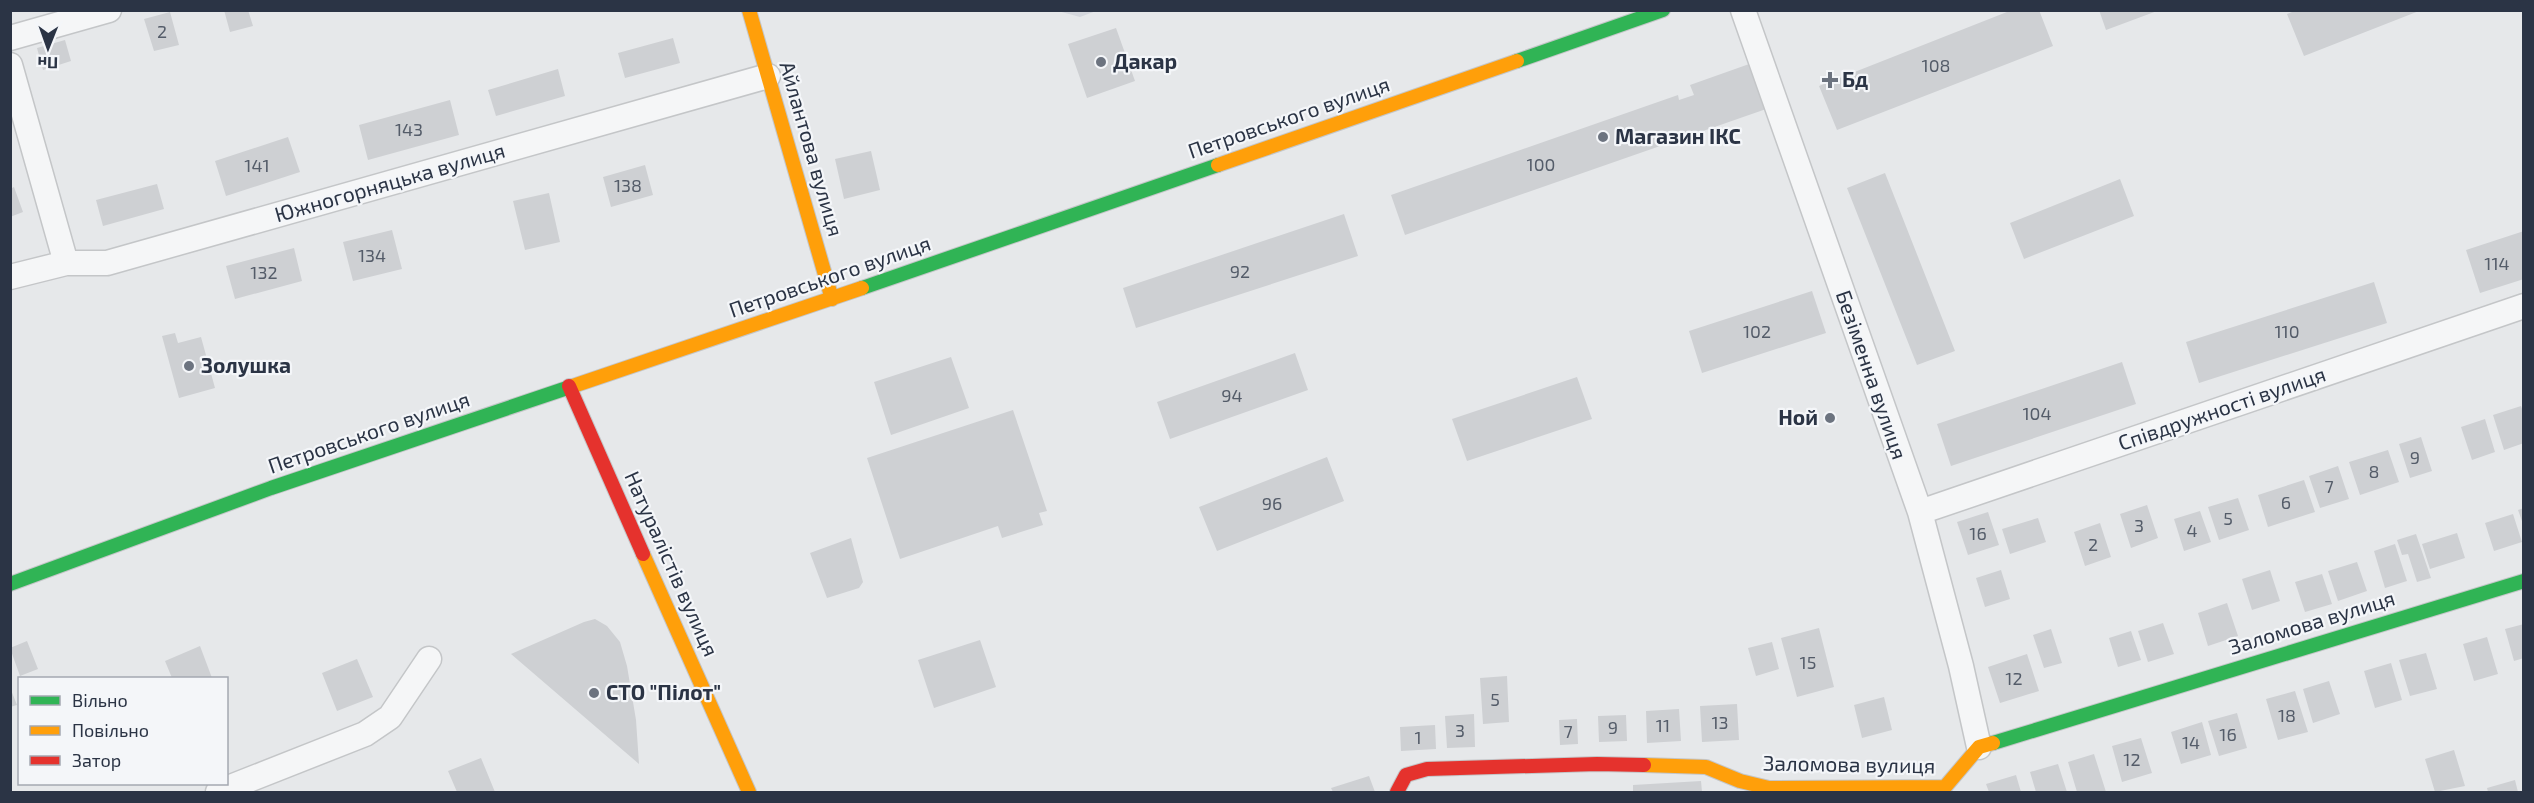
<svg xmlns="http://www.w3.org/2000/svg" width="2534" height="803" viewBox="0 0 2534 803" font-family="'Exo 2',sans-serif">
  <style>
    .built { fill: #d4d7dd }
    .building { fill: #ced0d3 }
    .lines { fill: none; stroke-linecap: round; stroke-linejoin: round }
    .street-casing { stroke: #c4c6c8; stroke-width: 27 }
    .fast-casing { stroke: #c4c6c8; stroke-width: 16 }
    .slow-casing { stroke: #c4c6c8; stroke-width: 16 }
    .jam-casing { stroke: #c4c6c8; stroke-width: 16 }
    .street { stroke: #f5f6f7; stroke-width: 24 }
    .fast { stroke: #30b455; stroke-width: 14 }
    .slow { stroke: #ff9f0a; stroke-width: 14 }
    .jam { stroke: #e5322d; stroke-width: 14 }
    .poi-dot { fill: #6c737f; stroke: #f4f6f9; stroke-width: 2 }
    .labels { text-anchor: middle; stroke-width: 4.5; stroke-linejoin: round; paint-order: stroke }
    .number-label { font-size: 18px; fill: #545c69 }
    .poi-label { font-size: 21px; font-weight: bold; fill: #2b3445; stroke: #f4f6f9; text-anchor: start }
    .street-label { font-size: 21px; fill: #2b3445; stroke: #f4f6f9 }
  </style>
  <rect width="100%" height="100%" fill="#e6e8ea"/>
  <path class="built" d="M1058 11H1096L1080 17Z"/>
  <path class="building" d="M224 10H248L253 26 230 32Z
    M2012 10H2039L2053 46 1837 130 1819 86Z
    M2099 10H2157V11L2106 30Z
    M2297 10H2419V11L2304 56 2287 14Z
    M170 12 179 45 154 51 144 19Z
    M1116 28 1135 81 1087 98 1068 44Z
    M673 38 680 63 625 78 618 53Z
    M65 40 71 61 43 70 37 48Z
    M1752 63 1769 108 1405 235 1391 195 1678 95 1679 100 1694 95 1690 85Z
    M558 69 565 96 496 116 488 90Z
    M450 100 459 135 368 160 359 125Z
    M288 137 300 172 226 196 215 161Z
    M871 151 880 190 844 199 835 159Z
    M645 165 653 195 611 207 603 177Z
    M1885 173 1955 351 1917 365 1847 188Z
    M2120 179 2134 216 2024 259 2010 223Z
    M157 184 164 209 103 226 96 200Z
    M14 187 23 212 10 217V189Z
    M549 193 560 242 525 250 513 201Z
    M1344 214 1358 256 1136 328 1123 288Z
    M392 230 402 269 353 281 343 242Z
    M2524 231V279L2480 293 2466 250Z
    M294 248 302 281 235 299 226 266Z
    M2374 282 2387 323 2199 383 2186 342Z
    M1812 291 1826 333 1702 373 1689 331Z
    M175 333 178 343 201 337 215 388 179 398 162 336Z
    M1295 353 1308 390 1170 439 1157 402Z
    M951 357 969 408 891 435 874 382Z
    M2122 362 2136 404 1951 466 1937 424Z
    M1577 377 1592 419 1467 461 1452 419Z
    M2521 406 2524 414V443L2504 450 2493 415Z
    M1013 410 1047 511 1039 513 1043 525 1002 538 998 526 900 559 867 458Z
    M2485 419 2495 452 2472 460 2461 427Z
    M2421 437 2432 471 2410 478 2399 444Z
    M2388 450 2399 482 2360 495 2349 462Z
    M1327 457 1344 501 1217 551 1199 507Z
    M2338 466 2349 499 2320 508 2309 476Z
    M2304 480 2315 512 2268 527 2258 495Z
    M2238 498 2249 530 2219 540 2208 507Z
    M2147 505 2158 538 2131 548 2120 514Z
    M2524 508V524H2523L2518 510Z
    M2200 511 2211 542 2184 551 2174 519Z
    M1988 512 1999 545 1968 555 1957 522Z
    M2513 514 2522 542 2494 551 2485 523Z
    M2038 518 2046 542 2010 554 2002 529Z
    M2100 523 2111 557 2085 566 2074 532Z
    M2457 533 2465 558 2430 569 2422 544Z
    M2416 534 2431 578 2417 582 2408 554 2402 555 2397 540Z
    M851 538 863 582 859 588 827 598 810 553Z
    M2395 544 2407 581 2385 588 2374 551Z
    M2357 562 2367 591 2338 601 2328 571Z
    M2001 570 2010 599 1985 607 1976 578Z
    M2270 570 2280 601 2252 610 2242 579Z
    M2322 574 2332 604 2305 612 2295 582Z
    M2227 603 2238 636 2208 646 2198 613Z
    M595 619 607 626 620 642 627 666 636 720 639 764 511 654 584 622Z
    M2163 623 2174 654 2148 662 2138 631Z
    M2524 624V658L2514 661 2505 629Z
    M1819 628 1834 687 1797 697 1781 638Z
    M2051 629 2062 663 2044 668 2033 635Z
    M2131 631 2141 660 2118 667 2109 638Z
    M2487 637 2498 674 2474 681 2463 644Z
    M980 640 996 687 934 708 918 660Z
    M27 641 38 669 20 676 10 648Z
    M1772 642 1779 669 1756 676 1748 648Z
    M200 646 212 678H172L165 661Z
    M2426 653 2437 689 2410 696 2399 660Z
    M2027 654 2039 691 2000 703 1988 667Z
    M357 659 373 697 337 711 322 673Z
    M2391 663 2402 700 2375 708 2364 671Z
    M1507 676 1509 722 1483 724 1480 678Z
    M2329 681 2340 714 2313 723 2303 689Z
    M11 690 17 705 10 707V691Z
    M2295 691 2308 732 2278 740 2266 699Z
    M1884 697 1892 730 1862 738 1854 705Z
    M1737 704 1739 740 1702 742 1700 706Z
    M1679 709 1681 741 1647 743 1646 711Z
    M2237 713 2247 748 2219 756 2208 721Z
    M1474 714 1475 747 1447 748 1445 716Z
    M1626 715 1627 741 1599 742 1598 716Z
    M1577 719 1578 744 1560 745 1559 720Z
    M2202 722 2211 755 2181 764 2171 732Z
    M1435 725 1436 749 1401 751 1400 727Z
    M2141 738 2152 773 2122 782 2112 746Z
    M2454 750 2465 786 2435 792 2425 759Z
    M2094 754 2106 792H2077L2068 762Z
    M481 758 495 792H457L448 771Z
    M2058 764 2067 792H2036L2030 772Z
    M2016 775 2021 792H1989L1986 784Z
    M1369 776 1375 792H1333L1331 788Z
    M2515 780 2518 792H2488L2487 788Z
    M1701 781 1702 792H1633V785Z"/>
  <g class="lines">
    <defs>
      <path id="street" d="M1743 10 1920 512 1961 666 1979 747
        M10 38 109 10
        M10 65 66 263
        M10 277 66 263H107L768 76
        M1920 512 2524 306
        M218 792 365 734 390 717 429 659"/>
      <path id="fast" d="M1517 61 1663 10
        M862 288 1218 165
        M10 584 271 488 573 386
        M1993 743 2524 581"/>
      <path id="slow" d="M749 10 832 299
        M1218 165 1517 61
        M573 386 862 288
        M643 554 749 792
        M1644 765 1706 767 1740 781 1769 788 1945 787 1979 747 1993 743"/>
      <path id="jam" d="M569 386 643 554
        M1397 792 1406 775 1427 769 1597 764 1644 765"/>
    </defs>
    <use href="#street" class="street-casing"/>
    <use href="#fast" class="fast-casing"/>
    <use href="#slow" class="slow-casing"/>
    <use href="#jam" class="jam-casing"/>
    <use href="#street" class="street"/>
    <use href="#fast" class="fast"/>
    <use href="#slow" class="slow"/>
    <use href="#jam" class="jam"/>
  </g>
  <g class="poi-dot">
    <circle cx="1101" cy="62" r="6"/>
    <path d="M1827 71h6v6h6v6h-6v6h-6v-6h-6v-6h6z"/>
    <circle cx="1603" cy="137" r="6"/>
    <circle cx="189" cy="366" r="6"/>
    <circle cx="1830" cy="418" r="6"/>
    <circle cx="594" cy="693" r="6"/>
  </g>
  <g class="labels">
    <g class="number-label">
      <text x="162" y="38">2</text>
      <text x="1936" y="72">108</text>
      <text x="409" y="136">143</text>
      <text x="1541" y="171">100</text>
      <text x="257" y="172">141</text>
      <text x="628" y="192">138</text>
      <text x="372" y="262">134</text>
      <text x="2497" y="270">114</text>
      <text x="1240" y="278">92</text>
      <text x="264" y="279">132</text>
      <text x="1757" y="338">102</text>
      <text x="2287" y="338">110</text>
      <text x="1232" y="402">94</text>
      <text x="2037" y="420">104</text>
      <text x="2415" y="464">9</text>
      <text x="2374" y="478">8</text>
      <text x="2329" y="493">7</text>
      <text x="2286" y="509">6</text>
      <text x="1272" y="510">96</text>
      <text x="2228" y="525">5</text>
      <text x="2139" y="532">3</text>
      <text x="2192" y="537">4</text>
      <text x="1978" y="540">16</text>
      <text x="2093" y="551">2</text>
      <text x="1808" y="669">15</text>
      <text x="2014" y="685">12</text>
      <text x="1495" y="706">5</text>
      <text x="2287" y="722">18</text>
      <text x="1720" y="729">13</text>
      <text x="1663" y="732">11</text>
      <text x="1613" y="734">9</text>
      <text x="1460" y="737">3</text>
      <text x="1568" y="738">7</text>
      <text x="2228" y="741">16</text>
      <text x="1418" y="744">1</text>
      <text x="2191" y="749">14</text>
      <text x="2132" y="766">12</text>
    </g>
    <g class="poi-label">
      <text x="1113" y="69">Дакар</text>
      <text x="1842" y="87">Бд</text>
      <text x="1615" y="144">Магазин ІКС</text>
      <text x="201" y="373">Золушка</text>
      <text x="1818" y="425" text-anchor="end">Ной</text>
      <text x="606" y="700">СТО "Пілот"</text>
    </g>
    <g class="street-label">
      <text transform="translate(1289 118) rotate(-19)" y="7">Петровського вулиця</text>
      <text transform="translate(811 149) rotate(74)" y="7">Айлантова вулиця</text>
      <text transform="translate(390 183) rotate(-16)" y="7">Южногорняцька вулиця</text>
      <text transform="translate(830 277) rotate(-19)" y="7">Петровського вулиця</text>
      <text transform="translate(1871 375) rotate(71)" y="7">Безіменна вулиця</text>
      <text transform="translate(2222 409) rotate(-19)" y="7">Співдружності вулиця</text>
      <text transform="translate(369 433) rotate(-19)" y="7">Петровського вулиця</text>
      <text transform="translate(671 564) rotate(66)" y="7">Натуралістів вулиця</text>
      <text transform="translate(2312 623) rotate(-17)" y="7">Заломова вулиця</text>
      <text transform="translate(1849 765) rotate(1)" y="7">Заломова вулиця</text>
    </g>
  </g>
  <rect width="2534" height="803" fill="none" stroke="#2b3445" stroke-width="24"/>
  <rect x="18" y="677" width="210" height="108" fill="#f4f6f9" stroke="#a4a8b1" stroke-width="1.5"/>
  <rect x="30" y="696" width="30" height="9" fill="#30b455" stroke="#a4a8b1" stroke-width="1.5"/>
  <text x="72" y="707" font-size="18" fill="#2b3445">Вільно</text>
  <rect x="30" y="726" width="30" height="9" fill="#ff9f0a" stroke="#a4a8b1" stroke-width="1.5"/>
  <text x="72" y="737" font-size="18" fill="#2b3445">Повільно</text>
  <rect x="30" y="756" width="30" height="9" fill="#e5322d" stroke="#a4a8b1" stroke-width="1.5"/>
  <text x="72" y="767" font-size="18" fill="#2b3445">Затор</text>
  <g transform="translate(48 48) rotate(181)" stroke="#f4f6f9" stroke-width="4.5" paint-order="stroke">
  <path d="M0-4.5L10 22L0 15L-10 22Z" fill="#2b3445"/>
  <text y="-9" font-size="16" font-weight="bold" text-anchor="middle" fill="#2b3445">Пн</text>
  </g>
</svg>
